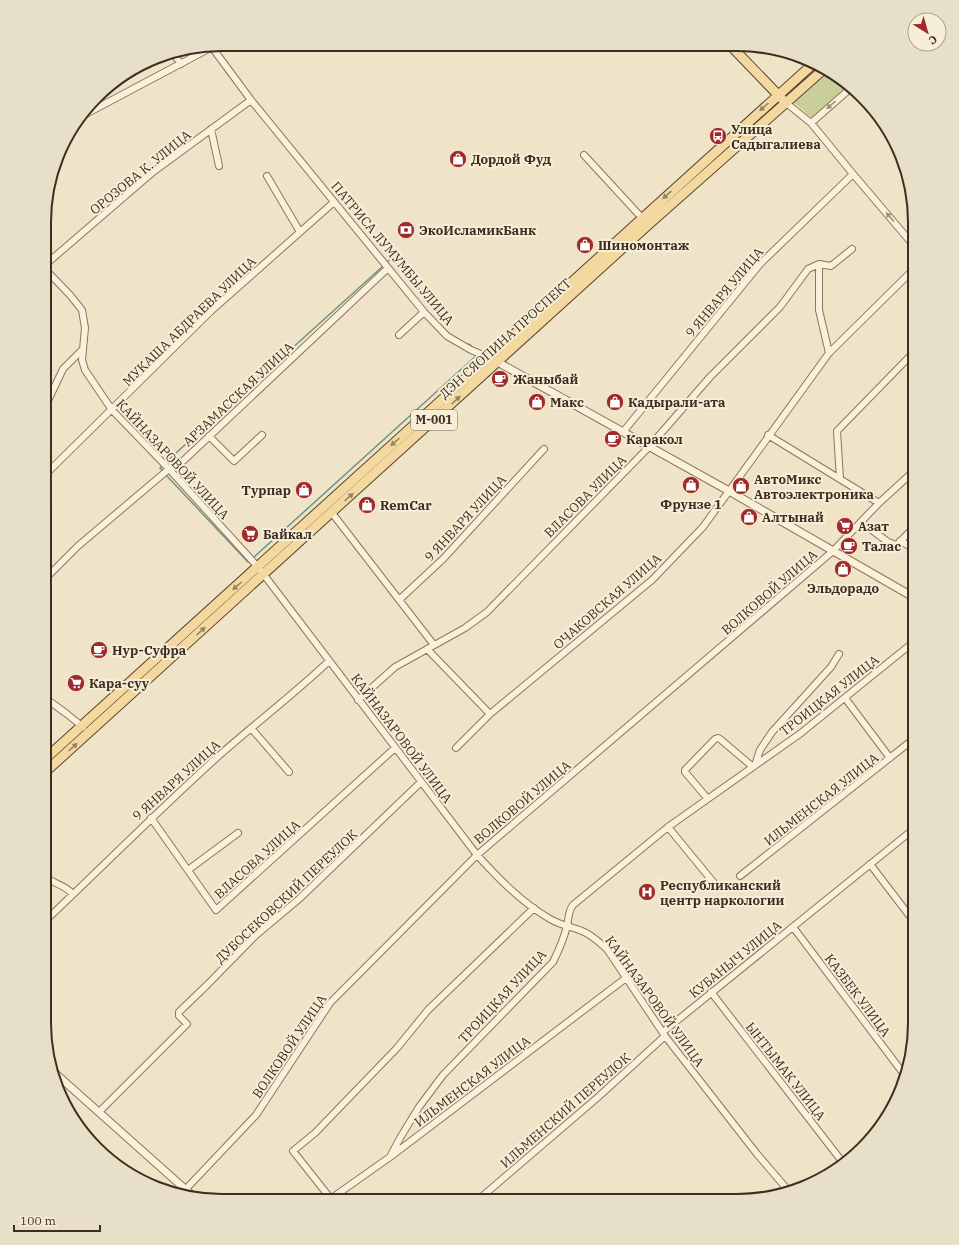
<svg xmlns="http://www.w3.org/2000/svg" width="959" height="1245" viewBox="0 0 959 1245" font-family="'IBM Plex Serif',serif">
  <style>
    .green { fill: #c9cf9b }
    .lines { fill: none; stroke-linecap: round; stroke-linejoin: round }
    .stream { stroke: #6f938a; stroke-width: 1.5 }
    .minor-casing { stroke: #8d765c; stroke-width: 8 }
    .tertiary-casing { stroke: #8d765c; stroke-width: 9 }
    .primary-casing { stroke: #5b4430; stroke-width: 11 }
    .minor { stroke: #faf1dc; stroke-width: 6 }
    .tertiary { stroke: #faf1dc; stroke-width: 7 }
    .primary { stroke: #f3d9a0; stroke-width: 9 }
    .oneway { fill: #9c907e }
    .oneway2 { fill: #988460 }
    .labels { text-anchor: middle; stroke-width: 4; stroke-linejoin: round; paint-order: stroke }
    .shield { fill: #f7eed8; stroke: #756857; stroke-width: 1 }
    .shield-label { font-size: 12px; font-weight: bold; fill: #3d2e20 }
    .poi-label { font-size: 13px; font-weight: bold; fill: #3d2e20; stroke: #f7eed8; text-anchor: start }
    .street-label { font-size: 13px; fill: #3d2e20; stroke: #f7eed8 }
    .rim { fill: none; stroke: #3d2e20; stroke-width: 2 }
  </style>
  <rect width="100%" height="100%" fill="#f0e4c8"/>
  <path class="green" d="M826 70 845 81 849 85 812 118 792 101Z"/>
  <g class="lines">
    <path class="stream" d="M387 262 392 258 400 267
      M407 276 450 323
      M469 344 473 348
      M166 462 382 267
      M163 465 160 468 164 472
      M166 475 248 562 250 560
      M253 558 477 355"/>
    <defs>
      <path id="minor" d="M211 46 251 100 424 312 447 336 471 350 488 357
        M172 52 181 64
        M785 102 811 123 853 174 915 247
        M82 116 212 47
        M811 123 851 88
        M211 129 219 166
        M584 155 642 218
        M267 176 300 232
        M819 264V310L829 353
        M45 265 153 172 251 100
        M45 269 70 295 82 310 85 328 82 360 85 370 112 410 169 469 258 567 477 855C499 879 521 902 550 919 560 925 572 927 582 931 592 935 599 942 607 949L665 1036 757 1154 787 1189
        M399 335 424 312
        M45 407 63 369 83 349
        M623 432 760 264 853 174
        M768 435 879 503
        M209 436 234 461 262 435
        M45 475 211 311 334 202
        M840 479 837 431 915 351
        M332 513 434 645
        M861 522 888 542 897 545 915 526
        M900 541 915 549
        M45 579 78 546 169 469 183 461 388 268
        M399 600 443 559 544 449
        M427 649 490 714
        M45 698 67 714 83 727
        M845 698 890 758
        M358 700 395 667 465 628 487 612 649 447 710 377 780 307 808 269 819 264 831 266 852 249
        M251 728 289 772
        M456 748 490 714 652 580 703 527 829 353 915 268
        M755 765 760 750 772 732 831 667 839 654
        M707 798 685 772V770L715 739 718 738 720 739 753 767
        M151 818 216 910 395 748
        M668 827 714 883
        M870 864 915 923
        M188 870 238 833
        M44 876C55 885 62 883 73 894
        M740 876 915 738
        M44 922C101 868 156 813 214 760 252 726 292 696 329 661
        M793 927 906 1077
        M711 992 844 1164
        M663 1032 915 828
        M99 1112 187 1024 179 1016V1012L208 984 255 936 299 899 421 782
        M390 1157 400 1138 419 1107 443 1075 553 962C559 950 564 938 567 926 569 918 568 911 573 905L668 827 801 733 915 641
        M185 1190 256 1115 330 1003 477 855 833 551 879 503 915 470
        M331 1199 293 1151 315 1133 397 1048 428 1010 534 908
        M329 1200 390 1157 626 978
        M478 1200 597 1098 665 1036"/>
      <path id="tertiary" d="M494 360 729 491 915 598
        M56 1074 194 1197"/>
      <path id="primary" d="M730 45 782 99
        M45 759 814 63
        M44 773 648 225 824 69"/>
    </defs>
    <use href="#minor" class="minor-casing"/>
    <use href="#tertiary" class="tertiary-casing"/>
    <use href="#primary" class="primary-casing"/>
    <use href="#minor" class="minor"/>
    <use href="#tertiary" class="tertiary"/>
    <use href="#primary" class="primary"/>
  </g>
  <defs><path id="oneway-solid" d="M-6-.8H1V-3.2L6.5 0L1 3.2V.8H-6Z"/></defs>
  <g class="oneway">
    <use href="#oneway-solid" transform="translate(831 105) rotate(139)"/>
    <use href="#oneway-solid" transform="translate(890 217) rotate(-131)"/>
  </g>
  <g class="oneway2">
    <use href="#oneway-solid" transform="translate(764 107) rotate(138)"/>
    <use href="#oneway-solid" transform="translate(667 195) rotate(138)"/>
    <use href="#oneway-solid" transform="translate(456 400) rotate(-43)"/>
    <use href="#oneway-solid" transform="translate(395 442) rotate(138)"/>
    <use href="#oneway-solid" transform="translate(349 497) rotate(-42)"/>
    <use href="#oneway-solid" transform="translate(237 586) rotate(138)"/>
    <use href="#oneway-solid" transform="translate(201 631) rotate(-42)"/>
    <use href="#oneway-solid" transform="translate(73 747) rotate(-42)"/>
  </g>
  <defs>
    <symbol id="bus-disc" viewBox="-11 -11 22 22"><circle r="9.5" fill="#9e2a2b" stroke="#f7eed8"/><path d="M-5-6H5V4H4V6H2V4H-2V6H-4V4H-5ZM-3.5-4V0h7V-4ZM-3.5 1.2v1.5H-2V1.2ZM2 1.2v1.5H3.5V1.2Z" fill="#fff"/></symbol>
    <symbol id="shop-disc" viewBox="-11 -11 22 22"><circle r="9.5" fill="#9e2a2b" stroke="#f7eed8"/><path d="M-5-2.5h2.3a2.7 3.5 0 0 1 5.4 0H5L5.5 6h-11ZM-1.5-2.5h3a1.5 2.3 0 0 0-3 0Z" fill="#fff"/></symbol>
    <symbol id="bank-disc" viewBox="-11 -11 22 22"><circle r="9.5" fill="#9e2a2b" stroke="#f7eed8"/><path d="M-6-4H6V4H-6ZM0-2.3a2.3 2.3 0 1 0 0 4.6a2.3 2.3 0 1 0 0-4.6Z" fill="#fff"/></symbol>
    <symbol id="cafe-disc" viewBox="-11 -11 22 22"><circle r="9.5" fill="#9e2a2b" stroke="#f7eed8"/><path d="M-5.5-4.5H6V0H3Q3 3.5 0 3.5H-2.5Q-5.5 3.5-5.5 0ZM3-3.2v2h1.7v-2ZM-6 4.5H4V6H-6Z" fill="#fff"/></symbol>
    <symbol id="supermarket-disc" viewBox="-11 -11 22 22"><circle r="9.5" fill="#9e2a2b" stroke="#f7eed8"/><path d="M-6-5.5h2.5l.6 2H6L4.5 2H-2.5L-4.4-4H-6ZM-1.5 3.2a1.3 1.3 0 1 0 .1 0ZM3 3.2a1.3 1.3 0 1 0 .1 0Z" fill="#fff"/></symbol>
    <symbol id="hospital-disc" viewBox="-11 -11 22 22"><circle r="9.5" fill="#9e2a2b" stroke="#f7eed8"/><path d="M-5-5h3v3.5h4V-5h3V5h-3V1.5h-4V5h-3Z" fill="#fff"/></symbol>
  </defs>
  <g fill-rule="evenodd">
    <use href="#bus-disc" x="708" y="126" width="20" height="20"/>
    <use href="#shop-disc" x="448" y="149" width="20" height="20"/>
    <use href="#bank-disc" x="396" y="220" width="20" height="20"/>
    <use href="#shop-disc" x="575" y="235" width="20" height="20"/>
    <use href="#cafe-disc" x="490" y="369" width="20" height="20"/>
    <use href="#shop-disc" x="527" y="392" width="20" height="20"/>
    <use href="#shop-disc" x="605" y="392" width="20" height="20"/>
    <use href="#cafe-disc" x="603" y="429" width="20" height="20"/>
    <use href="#shop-disc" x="681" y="475" width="20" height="20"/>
    <use href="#shop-disc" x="731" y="476" width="20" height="20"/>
    <use href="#shop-disc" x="294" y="480" width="20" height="20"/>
    <use href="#shop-disc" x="357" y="495" width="20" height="20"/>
    <use href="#shop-disc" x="739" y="507" width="20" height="20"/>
    <use href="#supermarket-disc" x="835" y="516" width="20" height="20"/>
    <use href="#supermarket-disc" x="240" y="524" width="20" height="20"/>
    <use href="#cafe-disc" x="839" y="536" width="20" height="20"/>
    <use href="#shop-disc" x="833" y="559" width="20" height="20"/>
    <use href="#cafe-disc" x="89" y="640" width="20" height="20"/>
    <use href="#supermarket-disc" x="66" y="673" width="20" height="20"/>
    <use href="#hospital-disc" x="637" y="882" width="20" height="20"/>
  </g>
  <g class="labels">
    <rect class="shield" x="411" y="410" width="46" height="20" rx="3"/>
    <g class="shield-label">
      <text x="434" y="424">M-001</text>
    </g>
    <g class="poi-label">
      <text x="731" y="134">Улица<tspan x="731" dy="15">Садыгалиева</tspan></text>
      <text x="471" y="164">Дордой Фуд</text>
      <text x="419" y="235">ЭкоИсламикБанк</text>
      <text x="598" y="250">Шиномонтаж</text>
      <text x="513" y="384">Жаныбай</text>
      <text x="550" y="407">Макс</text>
      <text x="628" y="407">Кадырали-ата</text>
      <text x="626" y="444">Каракол</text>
      <text x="754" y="484">АвтоМикс<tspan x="754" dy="15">Автоэлектроника</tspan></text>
      <text x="291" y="495" text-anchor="end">Турпар</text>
      <text x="691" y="509" text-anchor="middle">Фрунзе 1</text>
      <text x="380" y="510">RemCar</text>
      <text x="762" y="522">Алтынай</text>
      <text x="858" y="531">Азат</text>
      <text x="263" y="539">Байкал</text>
      <text x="862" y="551">Талас</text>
      <text x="843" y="593" text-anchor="middle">Эльдорадо</text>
      <text x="112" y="655">Нур-Суфра</text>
      <text x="89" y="688">Кара-суу</text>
      <text x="660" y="890">Республиканский<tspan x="660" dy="15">центр наркологии</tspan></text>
    </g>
    <g class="street-label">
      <text transform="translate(140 172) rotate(-39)" y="5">ОРОЗОВА К. УЛИЦА</text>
      <text transform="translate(393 253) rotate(50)" y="5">ПАТРИСА ЛУМУМБЫ УЛИЦА</text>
      <text transform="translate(724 292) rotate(-50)" y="5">9 ЯНВАРЯ УЛИЦА</text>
      <text transform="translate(189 321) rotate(-44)" y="5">МУКАША АБДРАЕВА УЛИЦА</text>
      <text transform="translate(505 338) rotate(-42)" y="5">ДЭН СЯОПИНА ПРОСПЕКТ</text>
      <text transform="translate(238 394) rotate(-43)" y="5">АРЗАМАССКАЯ УЛИЦА</text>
      <text transform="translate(173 459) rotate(47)" y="5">КАЙНАЗАРОВОЙ УЛИЦА</text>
      <text transform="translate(585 496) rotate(-45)" y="5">ВЛАСОВА УЛИЦА</text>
      <text transform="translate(465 518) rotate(-47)" y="5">9 ЯНВАРЯ УЛИЦА</text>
      <text transform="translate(769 592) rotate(-41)" y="5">ВОЛКОВОЙ УЛИЦА</text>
      <text transform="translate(607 601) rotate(-41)" y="5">ОЧАКОВСКАЯ УЛИЦА</text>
      <text transform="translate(829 695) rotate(-38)" y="5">ТРОИЦКАЯ УЛИЦА</text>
      <text transform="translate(402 738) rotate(53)" y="5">КАЙНАЗАРОВОЙ УЛИЦА</text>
      <text transform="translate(176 780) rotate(-42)" y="5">9 ЯНВАРЯ УЛИЦА</text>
      <text transform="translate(821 799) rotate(-38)" y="5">ИЛЬМЕНСКАЯ УЛИЦА</text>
      <text transform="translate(522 802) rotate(-40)" y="5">ВОЛКОВОЙ УЛИЦА</text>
      <text transform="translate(257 859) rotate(-42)" y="5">ВЛАСОВА УЛИЦА</text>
      <text transform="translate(286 896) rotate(-43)" y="5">ДУБОСЕКОВСКИЙ ПЕРЕУЛОК</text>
      <text transform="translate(735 959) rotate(-39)" y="5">КУБАНЫЧ УЛИЦА</text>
      <text transform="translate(858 995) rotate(53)" y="5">КАЗБЕК УЛИЦА</text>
      <text transform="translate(502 996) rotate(-47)" y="5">ТРОИЦКАЯ УЛИЦА</text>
      <text transform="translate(655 1001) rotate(54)" y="5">КАЙНАЗАРОВОЙ УЛИЦА</text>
      <text transform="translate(289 1046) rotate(-56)" y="5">ВОЛКОВОЙ УЛИЦА</text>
      <text transform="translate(786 1071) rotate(52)" y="5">ЫНТЫМАК УЛИЦА</text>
      <text transform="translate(472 1081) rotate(-37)" y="5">ИЛЬМЕНСКАЯ УЛИЦА</text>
      <text transform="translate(565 1110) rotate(-41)" y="5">ИЛЬМЕНСКИЙ ПЕРЕУЛОК</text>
    </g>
  </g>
  <path d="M0 0H959V1245H0ZM222 51H737A171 171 0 0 1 908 222V1023A171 171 0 0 1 737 1194H222A171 171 0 0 1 51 1023V222A171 171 0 0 1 222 51Z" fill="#e8dfc9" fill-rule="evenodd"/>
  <path class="rim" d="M222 51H737A171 171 0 0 1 908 222V1023A171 171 0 0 1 737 1194H222A171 171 0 0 1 51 1023V222A171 171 0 0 1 222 51Z"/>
  <g transform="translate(927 32) rotate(143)"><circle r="19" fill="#f7eed8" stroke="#ada18e"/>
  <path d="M0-3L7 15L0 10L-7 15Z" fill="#9e2a2b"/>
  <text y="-6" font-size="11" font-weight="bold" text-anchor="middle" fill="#3d2e20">С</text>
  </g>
  <path d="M14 1225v6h86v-6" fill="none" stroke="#3d2e20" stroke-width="2"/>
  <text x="20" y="1225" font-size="12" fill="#3d2e20" stroke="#f7eed8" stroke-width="3" paint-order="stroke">100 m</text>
</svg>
